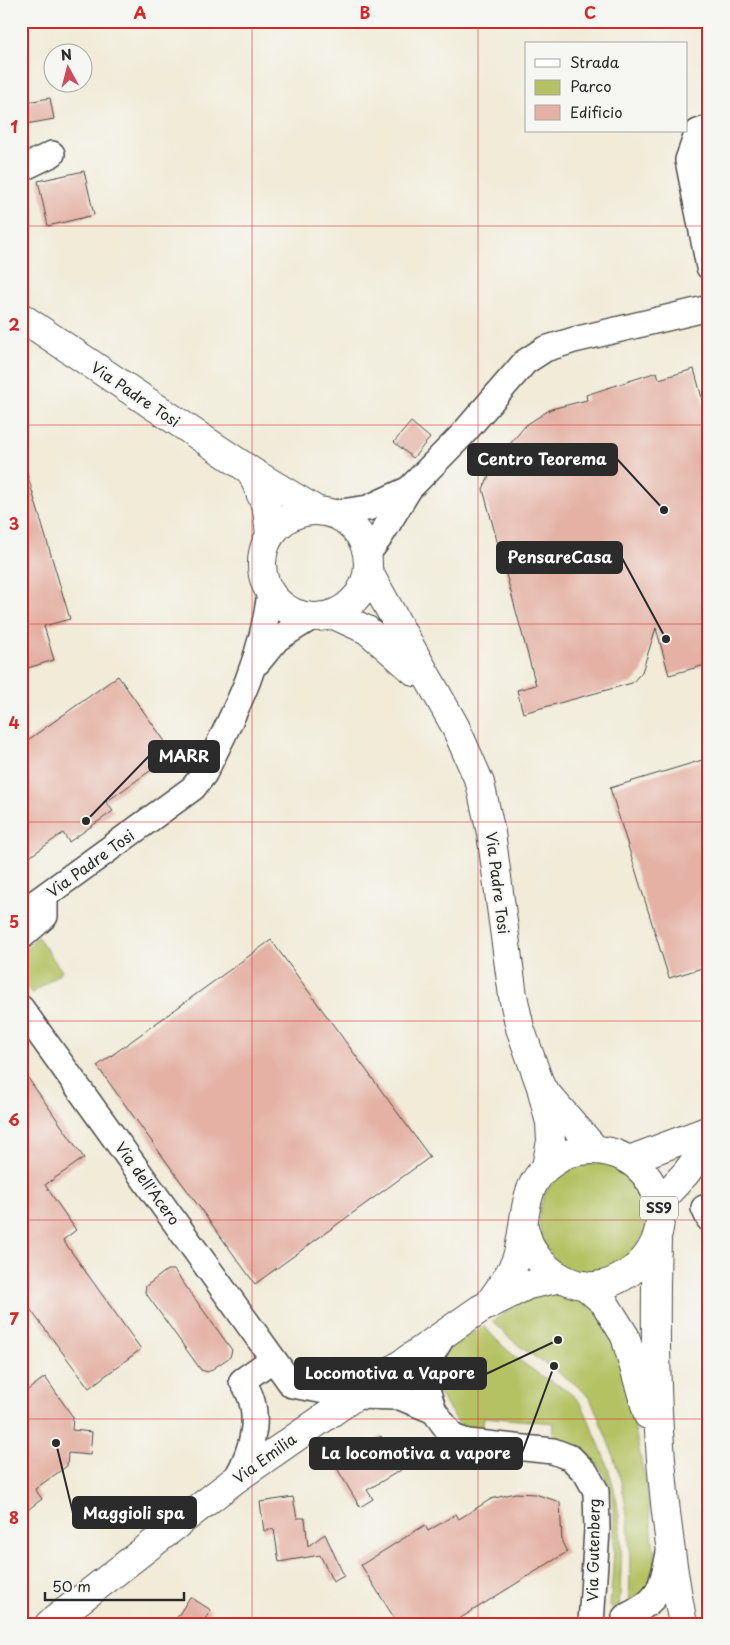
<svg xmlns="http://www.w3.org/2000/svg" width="730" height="1645" font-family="'Playpen Sans',sans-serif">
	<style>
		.green { fill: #b4c264; stroke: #707648 }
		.building { fill: #e4b1a4 }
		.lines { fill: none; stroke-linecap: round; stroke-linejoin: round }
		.minor-casing { stroke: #494845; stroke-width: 28 }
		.major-casing { stroke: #494845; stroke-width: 30 }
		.minor { stroke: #fff; stroke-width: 25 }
		.major { stroke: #fff; stroke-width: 28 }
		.grid { fill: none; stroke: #d62828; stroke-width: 1; stroke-opacity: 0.55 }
		.labels { text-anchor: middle; stroke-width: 4; stroke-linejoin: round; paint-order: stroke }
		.shield { fill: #f6f6f2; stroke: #686867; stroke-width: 1 }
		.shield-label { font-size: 14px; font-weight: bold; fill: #2b2b2b }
		.street-label { font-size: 15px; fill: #2b2b2b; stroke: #f6f6f2 }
		.leader { fill: none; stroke: #2b2b2b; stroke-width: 2 }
		.callout-dot { fill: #2b2b2b; stroke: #f6f6f2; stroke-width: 2 }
		.callout { fill: #2b2b2b; stroke: #2b2b2b; stroke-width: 2 }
		.callout-label { font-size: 16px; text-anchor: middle; font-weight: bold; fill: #fff }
		.neatline { fill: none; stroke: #d62828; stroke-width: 2 }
		.grid-label { font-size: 16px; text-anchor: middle; font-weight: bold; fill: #d62828 }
	</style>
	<rect width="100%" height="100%" fill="#f6f6f2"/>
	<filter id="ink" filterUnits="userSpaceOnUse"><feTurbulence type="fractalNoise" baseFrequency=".02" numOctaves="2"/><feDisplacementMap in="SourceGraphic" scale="10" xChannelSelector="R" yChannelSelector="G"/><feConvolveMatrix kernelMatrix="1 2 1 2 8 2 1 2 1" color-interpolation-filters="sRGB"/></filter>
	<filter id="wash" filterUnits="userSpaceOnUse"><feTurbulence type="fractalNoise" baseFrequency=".0096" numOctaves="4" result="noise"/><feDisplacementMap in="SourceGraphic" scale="20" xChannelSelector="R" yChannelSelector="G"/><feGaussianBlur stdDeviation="1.12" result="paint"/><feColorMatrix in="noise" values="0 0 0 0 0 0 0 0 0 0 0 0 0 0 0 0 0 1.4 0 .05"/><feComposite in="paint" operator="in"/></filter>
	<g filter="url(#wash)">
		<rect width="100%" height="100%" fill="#f1ebd8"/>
		<path class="green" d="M37,936L62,971L32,994C16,974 19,954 37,936Z
			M601,1163L618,1168L643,1191L650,1225L622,1267C611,1269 598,1275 587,1274C526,1270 516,1166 601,1163Z
			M560,1292L587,1302L614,1327L647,1489L658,1585L629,1608C631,1537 631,1494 602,1427C597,1414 593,1400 582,1390C553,1365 520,1353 493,1321L535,1293Z
			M484,1326C500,1345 519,1361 540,1375C555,1384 573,1391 583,1407C593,1430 604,1454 611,1478C624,1520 622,1565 619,1608L610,1607C612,1569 623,1498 599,1466C588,1451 570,1444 553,1439L554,1423L484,1417L482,1434L460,1425L434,1387V1374L446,1349Z"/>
		<g id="blocks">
			<path class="building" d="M50,98L54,119L21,125V103Z
				M84,171L94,215L48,226L38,181Z
				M694,369L709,423V664L669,675L656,628L642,672L632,683L523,713L517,690L536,685L483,489L495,462L526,425L551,409L587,400L586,395L657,372L659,379Z
				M411,422L430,438L413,458L394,442Z
				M21,467H25L70,619L44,626L54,660L21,670Z
				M118,676L174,754L106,802L113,811L69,842L63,833L21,863V745Z
				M709,758V966L669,978L610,788Z
				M271,940L430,1157L255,1284L97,1066Z
				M21,1068L84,1158L45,1185L76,1230L63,1240L141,1349L89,1388L21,1297Z
				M167,1270H174L232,1350L230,1357L208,1372L201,1370L145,1292L146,1286Z
				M45,1377L73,1417L72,1430L92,1432L90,1455L68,1453L67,1466L35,1489L42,1499L21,1515V1395Z
				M381,1436L401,1470L367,1490L373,1499L360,1507L329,1455L346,1445L351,1454Z
				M515,1493L535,1494L560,1502L562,1542L567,1552L451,1624H398L361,1565L425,1525L428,1531L456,1514L459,1519L491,1499Z
				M293,1497L297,1518H305L308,1546L325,1534L344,1576L333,1582L320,1555L279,1562L274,1529L264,1531L260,1502Z
				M190,1597L211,1610L202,1624H173Z"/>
		</g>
	</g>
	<g filter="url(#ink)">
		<use href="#blocks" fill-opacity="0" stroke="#494845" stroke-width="1"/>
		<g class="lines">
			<defs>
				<path id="minor" d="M709,128L698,132L688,160L709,267
					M21,169L52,154
					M334,513L368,508L409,489
					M368,553L380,537L409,489L462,435L525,362L545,349L574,340L709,308
					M258,662L277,639L312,617
					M21,913L193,788L204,774C235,712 262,662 270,592
					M21,937L45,916V897
					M21,1008L292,1385L353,1396L400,1397L434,1411
					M704,1208L709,1219
					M443,1336L425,1366V1384L434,1411L453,1437L468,1442L553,1451L571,1458L586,1473L596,1491L597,1530L591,1624
					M236,1479C253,1449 264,1411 242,1381L273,1359
					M625,1617C661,1600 661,1589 669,1553"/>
				<path id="major" d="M21,317L251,471L316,510
					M251,471L267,509L270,535
					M262 564a53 53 0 1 1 106 0a53 53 0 1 1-106 0Z
					M368,571L455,726L480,783L491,833L513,996L520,1028L541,1087L550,1123L551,1141L546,1167
					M332,614L367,630L415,672
					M545,1092L595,1149
					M629,1160L709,1130
					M659,1202L686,1173L709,1142
					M657,1240C653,1371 658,1495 683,1624
					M584,1285L604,1302L625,1336L648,1415
					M488,1305C497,1291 510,1276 516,1260C528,1226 518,1184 554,1162C559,1159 565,1154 570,1153C657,1130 699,1245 612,1282C582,1295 546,1275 531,1248C528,1242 526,1234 524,1227
					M49,1624L236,1479L480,1309L528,1285L561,1278"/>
			</defs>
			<use href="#minor" class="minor-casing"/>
			<use href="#major" class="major-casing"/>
			<use href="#minor" class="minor"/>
			<use href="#major" class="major"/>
		</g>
	</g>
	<path class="grid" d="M252,21V1624M478,21V1624M21,226H709M21,425H709M21,624H709M21,822H709M21,1021H709M21,1220H709M21,1419H709"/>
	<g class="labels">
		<rect class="shield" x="640" y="1196.5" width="38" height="23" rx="4"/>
		<g class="shield-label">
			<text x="659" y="1213">SS9</text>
		</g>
		<g class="street-label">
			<text transform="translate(135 395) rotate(34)" y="5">Via Padre Tosi</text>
			<text transform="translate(91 864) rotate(-36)" y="5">Via Padre Tosi</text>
			<text transform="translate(497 883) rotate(83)" y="5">Via Padre Tosi</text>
			<text transform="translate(147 1184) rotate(54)" y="5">Via dell'Acero</text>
			<text transform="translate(265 1459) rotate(-36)" y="5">Via Emilia</text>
			<text transform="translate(594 1550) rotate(-89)" y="5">Via Gutenberg</text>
		</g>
	</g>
	<path class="leader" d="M664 510L617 459M666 639L622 558M86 821L149 756M558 1340L486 1374M554 1366L522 1453M56 1443L73 1513"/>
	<g class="callout-dot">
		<circle cx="664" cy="510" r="5"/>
		<circle cx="666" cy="639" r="5"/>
		<circle cx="86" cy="821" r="5"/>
		<circle cx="558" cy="1340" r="5"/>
		<circle cx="554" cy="1366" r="5"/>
		<circle cx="56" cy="1443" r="5"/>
	</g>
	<g class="callout">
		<rect x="468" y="444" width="149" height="31" rx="5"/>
		<rect x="497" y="542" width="125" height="31" rx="5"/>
		<rect x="149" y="741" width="70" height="31" rx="5"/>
		<rect x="295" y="1358" width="191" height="31" rx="5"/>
		<rect x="310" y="1438" width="212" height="31" rx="5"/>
		<rect x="73" y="1497" width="123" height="31" rx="5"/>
	</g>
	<g class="callout-label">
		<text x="542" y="465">Centro Teorema</text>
		<text x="560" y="563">PensareCasa</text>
		<text x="184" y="762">MARR</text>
		<text x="390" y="1379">Locomotiva a Vapore</text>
		<text x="416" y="1459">La locomotiva a vapore</text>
		<text x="134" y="1519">Maggioli spa</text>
	</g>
	<rect width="730" height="1645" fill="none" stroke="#f6f6f2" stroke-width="55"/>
	<rect x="525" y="42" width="162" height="90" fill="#f6f6f2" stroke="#a5a5a2"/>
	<rect x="535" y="59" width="25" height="8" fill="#ffffff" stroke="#a5a5a2"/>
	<text x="570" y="68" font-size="15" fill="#2b2b2b">Strada</text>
	<rect x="535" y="80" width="25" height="15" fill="#b4c264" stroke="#a5a5a2"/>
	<text x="570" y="92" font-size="15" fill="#2b2b2b">Parco</text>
	<rect x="535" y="105" width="25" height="15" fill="#e4b1a4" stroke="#a5a5a2"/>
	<text x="570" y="118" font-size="15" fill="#2b2b2b">Edificio</text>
	<g transform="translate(68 68) rotate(353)"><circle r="24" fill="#f6f6f2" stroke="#a5a5a2"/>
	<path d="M0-4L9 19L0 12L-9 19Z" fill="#d1495b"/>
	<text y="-8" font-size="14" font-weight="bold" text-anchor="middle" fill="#2b2b2b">N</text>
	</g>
	<path d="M45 1592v8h139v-8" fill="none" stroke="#2b2b2b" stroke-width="2.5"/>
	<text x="52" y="1592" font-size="15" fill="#2b2b2b" stroke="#f6f6f2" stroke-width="4" paint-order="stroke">50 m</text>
	<rect x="28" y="28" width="674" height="1590" class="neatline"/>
	<g class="grid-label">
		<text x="140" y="19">A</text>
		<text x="365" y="19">B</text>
		<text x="590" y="19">C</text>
		<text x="14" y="133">1</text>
		<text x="14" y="331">2</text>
		<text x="14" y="530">3</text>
		<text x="14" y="729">4</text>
		<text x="14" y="928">5</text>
		<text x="14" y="1126">6</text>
		<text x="14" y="1325">7</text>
		<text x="14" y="1524">8</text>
	</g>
</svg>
